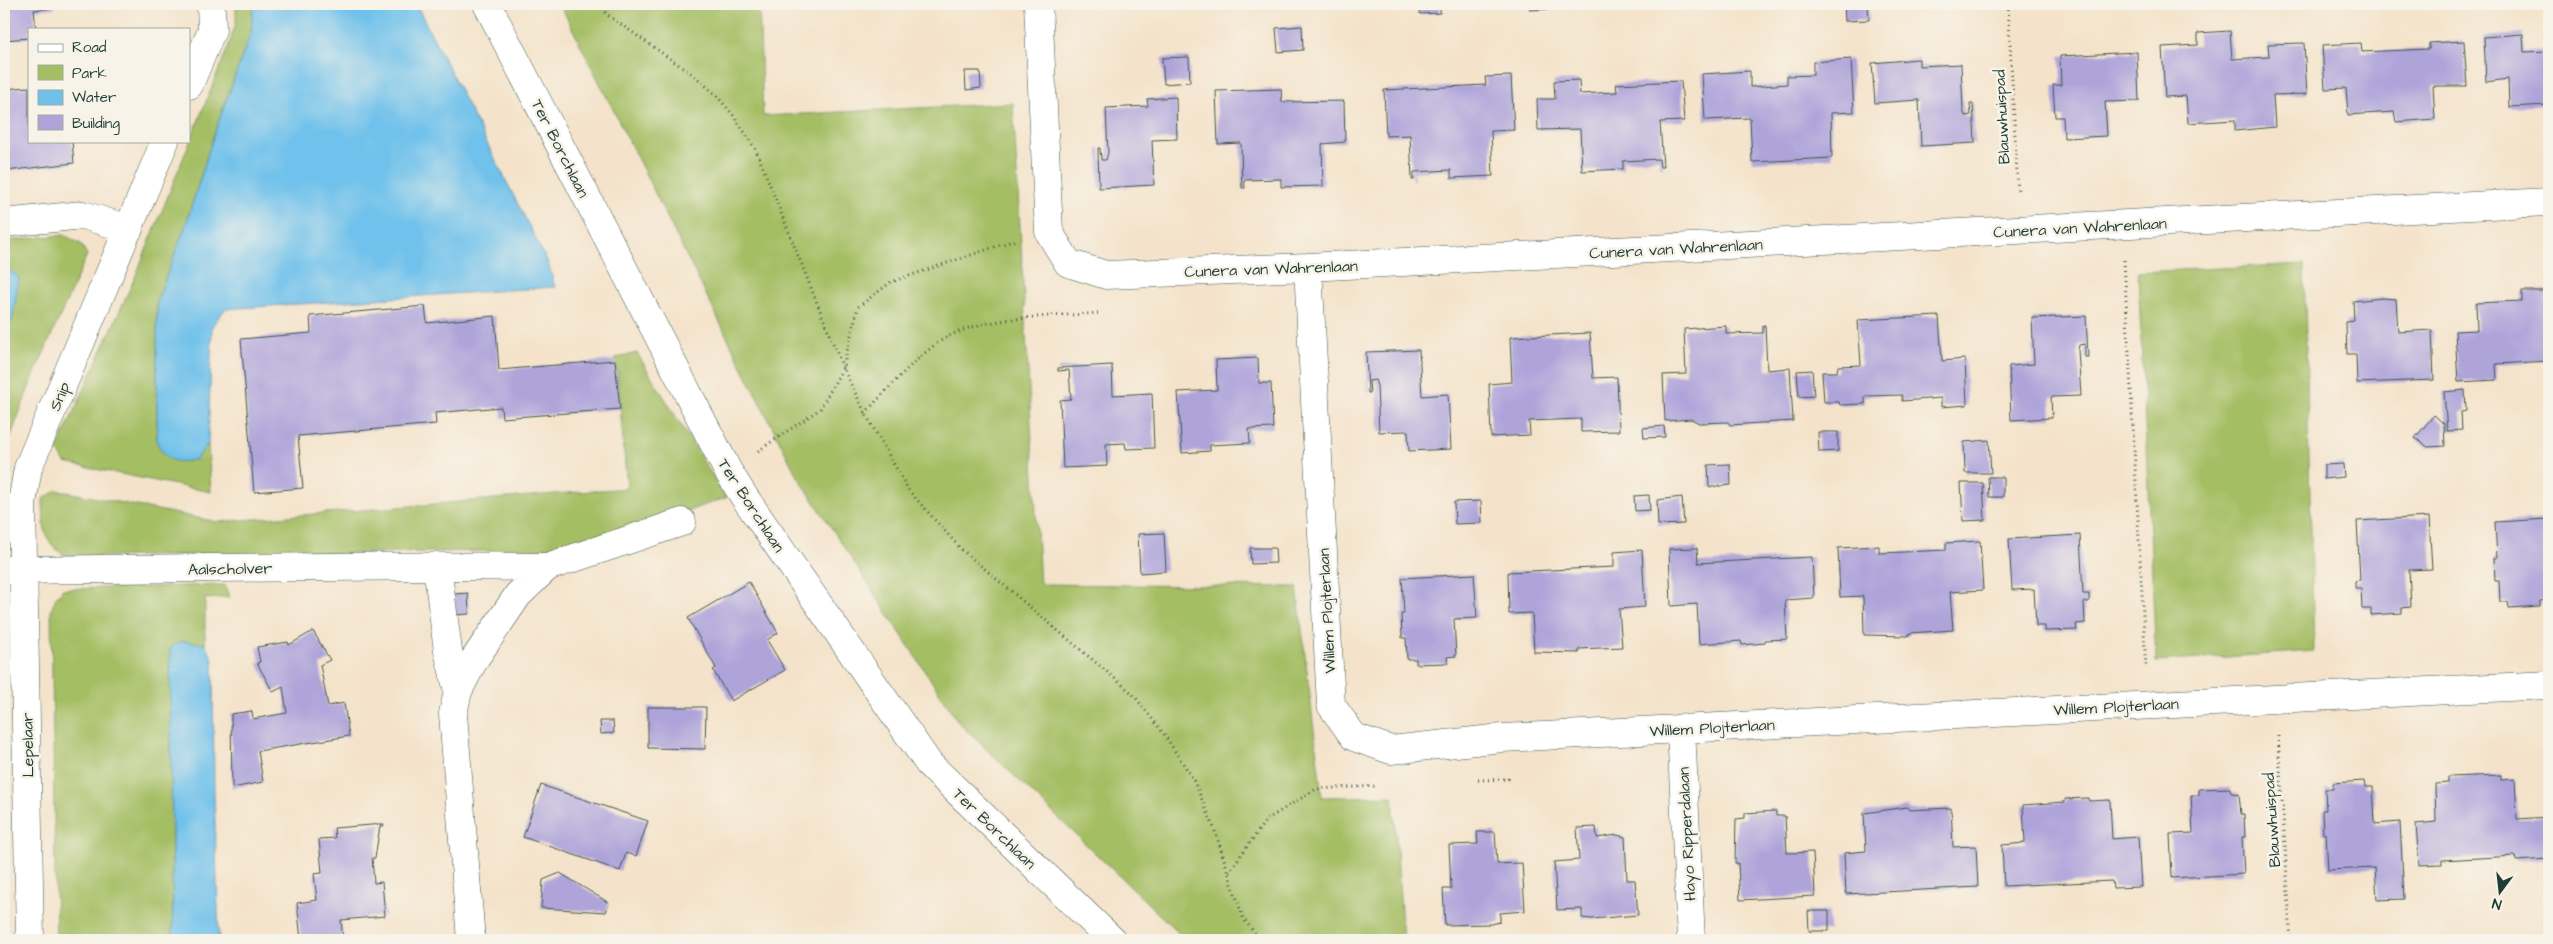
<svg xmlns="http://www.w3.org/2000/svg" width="2553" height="944" font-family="'Architects Daughter',sans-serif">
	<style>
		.green { fill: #a4be64; stroke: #627e4c }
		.water { fill: #6fc1eb; stroke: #477f90 }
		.building { fill: #afa4da }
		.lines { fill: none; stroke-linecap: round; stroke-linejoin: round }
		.street-casing { stroke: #3f564a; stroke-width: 29 }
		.path { stroke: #3f564a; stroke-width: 3; stroke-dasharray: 1 4; stroke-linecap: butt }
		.street { stroke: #fff; stroke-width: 28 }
		.labels { text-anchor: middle; stroke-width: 5; stroke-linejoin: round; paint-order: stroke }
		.street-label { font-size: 16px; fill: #1f3d34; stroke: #f7f3e8 }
	</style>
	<rect width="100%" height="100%" fill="#f7f3e8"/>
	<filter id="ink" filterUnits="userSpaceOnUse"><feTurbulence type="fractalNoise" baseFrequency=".02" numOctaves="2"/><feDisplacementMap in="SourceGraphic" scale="10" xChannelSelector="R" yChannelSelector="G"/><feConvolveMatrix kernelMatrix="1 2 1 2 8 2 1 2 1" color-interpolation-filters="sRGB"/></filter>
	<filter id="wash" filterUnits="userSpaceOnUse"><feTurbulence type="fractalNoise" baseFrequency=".0096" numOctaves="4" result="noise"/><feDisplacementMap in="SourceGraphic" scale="20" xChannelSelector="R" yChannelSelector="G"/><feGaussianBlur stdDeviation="1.12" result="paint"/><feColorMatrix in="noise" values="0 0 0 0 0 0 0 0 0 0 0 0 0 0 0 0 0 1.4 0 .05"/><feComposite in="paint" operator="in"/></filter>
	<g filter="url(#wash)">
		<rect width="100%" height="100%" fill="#f4e3ca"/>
		<path class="green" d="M236,4H253L251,32L213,137L186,224L157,301V443L195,460L208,444L211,492L65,463L57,449L136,275L228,47L236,23Z
			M560,4H759L763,116L1013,103L1040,584L1297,587L1322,797L1393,796L1403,940H1186L959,723L795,472Z
			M64,235L81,244L87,255L31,382L4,455V328L12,322L18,278L4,266V241Z
			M2304,264L2314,651L2156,662L2138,272Z
			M637,353L726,498L571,550L68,557C41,543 44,526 43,499L57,490L218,522L627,488L616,358Z
			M225,585L229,597L205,599V644L183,641L170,647L173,940H56L51,610L56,597L63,589Z"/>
		<path class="water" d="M253,4H416L548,263L555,287L225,309L212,326L208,444L195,460C175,463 168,463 157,443V301L186,224L213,137L251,32Z
			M4,266L19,278L12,322L4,328Z
			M183,641L205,644L213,659L214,793L219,940H173L170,647Z"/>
		<g id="blocks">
			<path class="building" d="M4,4H54V8L34,10L36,29H29V38L4,40Z
				M1419,4H1440V13L1420,14Z
				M1530,4H1551V9L1530,10Z
				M1844,4H1868L1869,20L1845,21Z
				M1302,26L1303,50L1278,52L1276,28Z
				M2230,31L2232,59L2269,57L2268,44L2304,43L2307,94L2273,95L2275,127L2235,131V120L2188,123L2186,96L2165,97L2162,47L2198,45V33Z
				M2523,34L2524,52L2549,51V105L2509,107L2508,79L2486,82L2484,37Z
				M2464,41L2467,86H2433L2435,119L2396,122L2394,112L2348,115L2346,88L2325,89L2322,45L2361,43L2362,52L2429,49V43Z
				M2137,52L2139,101L2105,102L2107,136L2064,138L2063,117H2055L2053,85H2061L2060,56Z
				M1189,57L1190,82L1164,84L1162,58Z
				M1851,59L1854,112L1831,113L1832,158L1752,162L1750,118L1705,120L1702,74L1750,71V87L1787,84V76L1813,75V62Z
				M1919,59V66L1961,64L1963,110L1965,116L1971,115L1970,103H1973L1975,143L1921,146L1919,100L1875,103L1872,63Z
				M965,71H980L981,88L966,90Z
				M1511,76L1514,130L1491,131L1493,176L1451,178V170L1414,172V180H1412L1410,135L1386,136L1384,90L1486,85L1485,77Z
				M1579,80L1580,94L1617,92L1616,84L1681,81L1684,121L1660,122L1663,167H1660L1659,159L1623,161V169L1582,171L1580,129L1538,130L1537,99H1555L1554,81Z
				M29,87V141H72L74,163L6,171L4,89Z
				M1281,89L1282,102L1344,101L1345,142L1322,144L1323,186L1281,187V179L1244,180L1245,188H1242L1241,143L1218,144L1216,91Z
				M1176,97L1177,139L1152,140L1154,185L1099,188L1098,148H1100L1101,160H1106L1108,153L1106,108L1148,106L1147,99Z
				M2522,291H2549V361L2496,364L2497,380L2458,382L2455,331L2477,330L2476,303L2522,301Z
				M2382,298L2396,299L2398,332L2432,330L2434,380L2357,383L2356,354H2347L2346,322L2354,321L2353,301Z
				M425,306L427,323L495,316L499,370L615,360L620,409L502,418L501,407L435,413L436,424L298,436L303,488L254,492L241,339L311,333L310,316Z
				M1939,316L1942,361L1965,359L1967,405L1941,407V398L1902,401V395L1865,396V404L1840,405L1839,402H1824L1822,372H1837L1838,366L1861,365L1858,320Z
				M2086,316L2088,357H2085V344L2079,345L2078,350L2081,396L2051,397L2052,418L2011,420L2009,366L2034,364L2032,318Z
				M1763,325H1765L1767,370L1790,368L1793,421L1730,425L1728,422L1699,423L1691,419L1665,421L1663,375L1686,374L1684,329L1726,326V334L1763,333Z
				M1590,333L1593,378L1617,377L1619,431L1581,432V419L1529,421L1530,435L1491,437L1489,384L1512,382L1510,337Z
				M1419,350L1422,396L1448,394L1451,449L1409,451L1408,431L1379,432L1377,386L1375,380L1369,381L1370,393H1368L1366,352Z
				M1258,358L1259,383H1271L1273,428L1249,429L1250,443L1210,445V451L1182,453L1178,392L1217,390L1216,360Z
				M1112,365L1113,395L1152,393L1154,448L1126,449L1125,443L1106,444L1107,466L1063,468L1060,400L1071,399L1069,370L1058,371V368Z
				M1812,370L1814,396L1799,397L1797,371Z
				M2465,390L2466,411L2461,412L2462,430L2447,431L2444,392Z
				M2434,415L2444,424L2445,446L2428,447L2415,438Z
				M1664,426L1665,437L1644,438L1643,428Z
				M1818,432H1838V451L1819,452Z
				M1989,440L1991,473H1965L1964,442Z
				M1730,464L1731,485L1709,487L1708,465Z
				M2343,464L2344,477L2324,479V465Z
				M1988,477H2003V497H1989Z
				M1961,483H1983L1985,520L1963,521Z
				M1649,495L1650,510L1635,511L1634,496Z
				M1682,497L1684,524L1658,525L1657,500Z
				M1481,501L1482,523L1455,524L1454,502Z
				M2429,517L2432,569L2409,570L2411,607L2402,608V613L2371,615V609H2362L2361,588H2355V581L2360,580L2357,521Z
				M2549,519V562H2547L2549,600L2540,601V606L2509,608L2508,602H2500L2499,581H2495L2494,558H2497L2495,522Z
				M1164,533L1166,571L1140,573L1138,534Z
				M2080,535L2083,594H2089V602H2084L2085,623L2076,624L2077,630L2045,631V626H2036L2034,589L2012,590L2009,539Z
				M1980,541L1983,590L1950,592L1953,630L1910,633L1908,636L1864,635L1863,596L1840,597L1838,548L1879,546V553L1904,552L1946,550V543Z
				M1250,548H1275L1276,563L1251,564Z
				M1697,548L1698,563L1812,557L1814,598L1785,600L1787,639L1765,640V643L1742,645L1741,641L1699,644L1697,604L1671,606L1669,549Z
				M1642,550L1645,607L1619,609L1622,647L1579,649V653L1534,652L1532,613L1509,614L1508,572L1614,567V552Z
				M1474,574L1477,618L1454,619L1456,656L1447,657L1448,663L1416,664V659H1407L1406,638H1402L1401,614H1404L1402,578Z
				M749,582L778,633L767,640L785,670L731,701L713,670L716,668L688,618Z
				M468,593L469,614L455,615L454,594Z
				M313,631L330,660L320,665L328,706L344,703L349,736L258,751L263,782L232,788L231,714L252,711L253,719L287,713L283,687L273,692L257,663L260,662L257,647L288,642L289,645Z
				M648,707H706L705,749L648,748Z
				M600,721H613L614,733L601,734Z
				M2501,775V780L2515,779L2517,819L2549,817V859L2516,861L2515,856L2442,860V864L2419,865L2416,824L2436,822L2435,784L2448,783V777Z
				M2364,781L2365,787H2373L2375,824L2400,822L2404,899L2377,900L2375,868L2328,870L2326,834H2323L2322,810H2326L2325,789H2333V783Z
				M541,785L648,821L636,856L626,853L620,871L523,837Z
				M2230,788L2231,793L2239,794L2241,814H2244L2245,837H2242L2244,874L2172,878L2170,834L2193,833L2191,795H2199V789Z
				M2088,798L2089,801L2110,800L2112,839L2138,837L2141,887L2113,888L2112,881L2004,886L2002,845L2025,843L2023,805L2065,802V799Z
				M1907,807L1909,810L1951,808L1953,847L1976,846L1978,887L1846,894L1844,853L1866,851L1864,813Z
				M1776,811V816H1785L1787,853L1813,852L1815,896L1740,900L1738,863H1735L1736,819L1745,818V813Z
				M384,824V826H380L375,858H372L374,883L382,882L385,916L341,920L343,940H301L297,903L317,900L314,874L322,873L319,839L335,838L334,828Z
				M1596,827L1597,838L1617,835L1625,837L1627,880H1635L1638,915L1592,919L1582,918V909L1557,910L1554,862L1579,860L1577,828Z
				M1477,832H1495L1497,864L1522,863L1525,911L1500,913V922L1491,924L1445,925L1443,889H1451L1449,845L1478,844Z
				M560,873L609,903L606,912L541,908L543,880Z
				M1808,911H1829V931H1809Z
				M608,936L609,940H574V939Z"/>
		</g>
	</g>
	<g filter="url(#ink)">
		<use href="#blocks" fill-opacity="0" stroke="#3f564a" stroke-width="1"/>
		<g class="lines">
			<defs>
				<path id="street" d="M487,4L728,471L745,498L929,764L1112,940
					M1038,4L1049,232L1068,263L1106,275L1308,267L2549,202
					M189,85L212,30L211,4
					M4,223L83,215L129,229
					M1308,267L1331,705L1354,737L1391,750L1502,738L2549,685
					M437,566L448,651L458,691
					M4,570L437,566L547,567L682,522
					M1681,728L1691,940
					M30,940L22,503L28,468L165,141
					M471,940L453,714L458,691L474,660L518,595L547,567"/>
			</defs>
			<use href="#street" class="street-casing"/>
			<path class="path" d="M599,4L606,14L695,76L717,96L734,116L756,150L843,368L865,413L909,491L961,549L1132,693L1164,734L1193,779L1213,825L1243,918L1260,940
				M2008,4L2018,193
				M2124,260L2146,669
				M865,413C888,389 911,362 939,342C977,315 1053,317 1099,313
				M758,451L820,409L843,368L858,307L891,282L1015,240
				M2278,736L2291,940
				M1478,780L1508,779V775
				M1229,872L1266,820L1316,789L1377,786"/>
			<use href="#street" class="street"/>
		</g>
	</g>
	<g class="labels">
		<g class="street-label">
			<text transform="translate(2001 117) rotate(-93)" y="6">Blauwhuispad</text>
			<text transform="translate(561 148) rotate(63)" y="6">Ter Borchlaan</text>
			<text transform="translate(2080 227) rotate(-3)" y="6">Cunera van Wahrenlaan</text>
			<text transform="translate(1676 248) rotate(-3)" y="6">Cunera van Wahrenlaan</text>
			<text transform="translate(1271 268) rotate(-2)" y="6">Cunera van Wahrenlaan</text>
			<text transform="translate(59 396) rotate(-67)" y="6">Snip</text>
			<text transform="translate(752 505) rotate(57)" y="6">Ter Borchlaan</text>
			<text transform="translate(230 568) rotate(-1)" y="6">Aalscholver</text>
			<text transform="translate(1326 611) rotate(-93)" y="6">Willem Plojterlaan</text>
			<text transform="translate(2116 706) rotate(-3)" y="6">Willem Plojterlaan</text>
			<text transform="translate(1712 727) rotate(-3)" y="6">Willem Plojterlaan</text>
			<text transform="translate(27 745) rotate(-91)" y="6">Lepelaar</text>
			<text transform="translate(2271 820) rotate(-94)" y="6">Blauwhuispad</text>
			<text transform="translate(995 828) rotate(44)" y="6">Ter Borchlaan</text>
			<text transform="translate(1686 834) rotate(-93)" y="6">Hayo Ripperdalaan</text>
		</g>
	</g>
	<rect width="2553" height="944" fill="none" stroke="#f7f3e8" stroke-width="20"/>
	<rect x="28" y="28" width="162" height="115" fill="#f7f3e8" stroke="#a1aaa0"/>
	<rect x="38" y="44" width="25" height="8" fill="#ffffff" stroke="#a1aaa0"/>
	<text x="72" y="52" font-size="15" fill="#1f3d34">Road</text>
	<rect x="38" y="65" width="25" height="15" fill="#a4be64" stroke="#a1aaa0"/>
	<text x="72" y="78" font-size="15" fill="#1f3d34">Park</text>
	<rect x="38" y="90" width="25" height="15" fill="#6fc1eb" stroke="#a1aaa0"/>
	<text x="72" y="102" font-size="15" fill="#1f3d34">Water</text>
	<rect x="38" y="115" width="25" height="15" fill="#afa4da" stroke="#a1aaa0"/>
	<text x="72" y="128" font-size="15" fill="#1f3d34">Building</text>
	<g transform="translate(2500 892) rotate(195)" stroke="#f7f3e8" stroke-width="4" paint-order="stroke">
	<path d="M0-4L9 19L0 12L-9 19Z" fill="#1f3d34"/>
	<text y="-8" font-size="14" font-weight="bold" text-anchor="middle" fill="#1f3d34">N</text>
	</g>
</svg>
